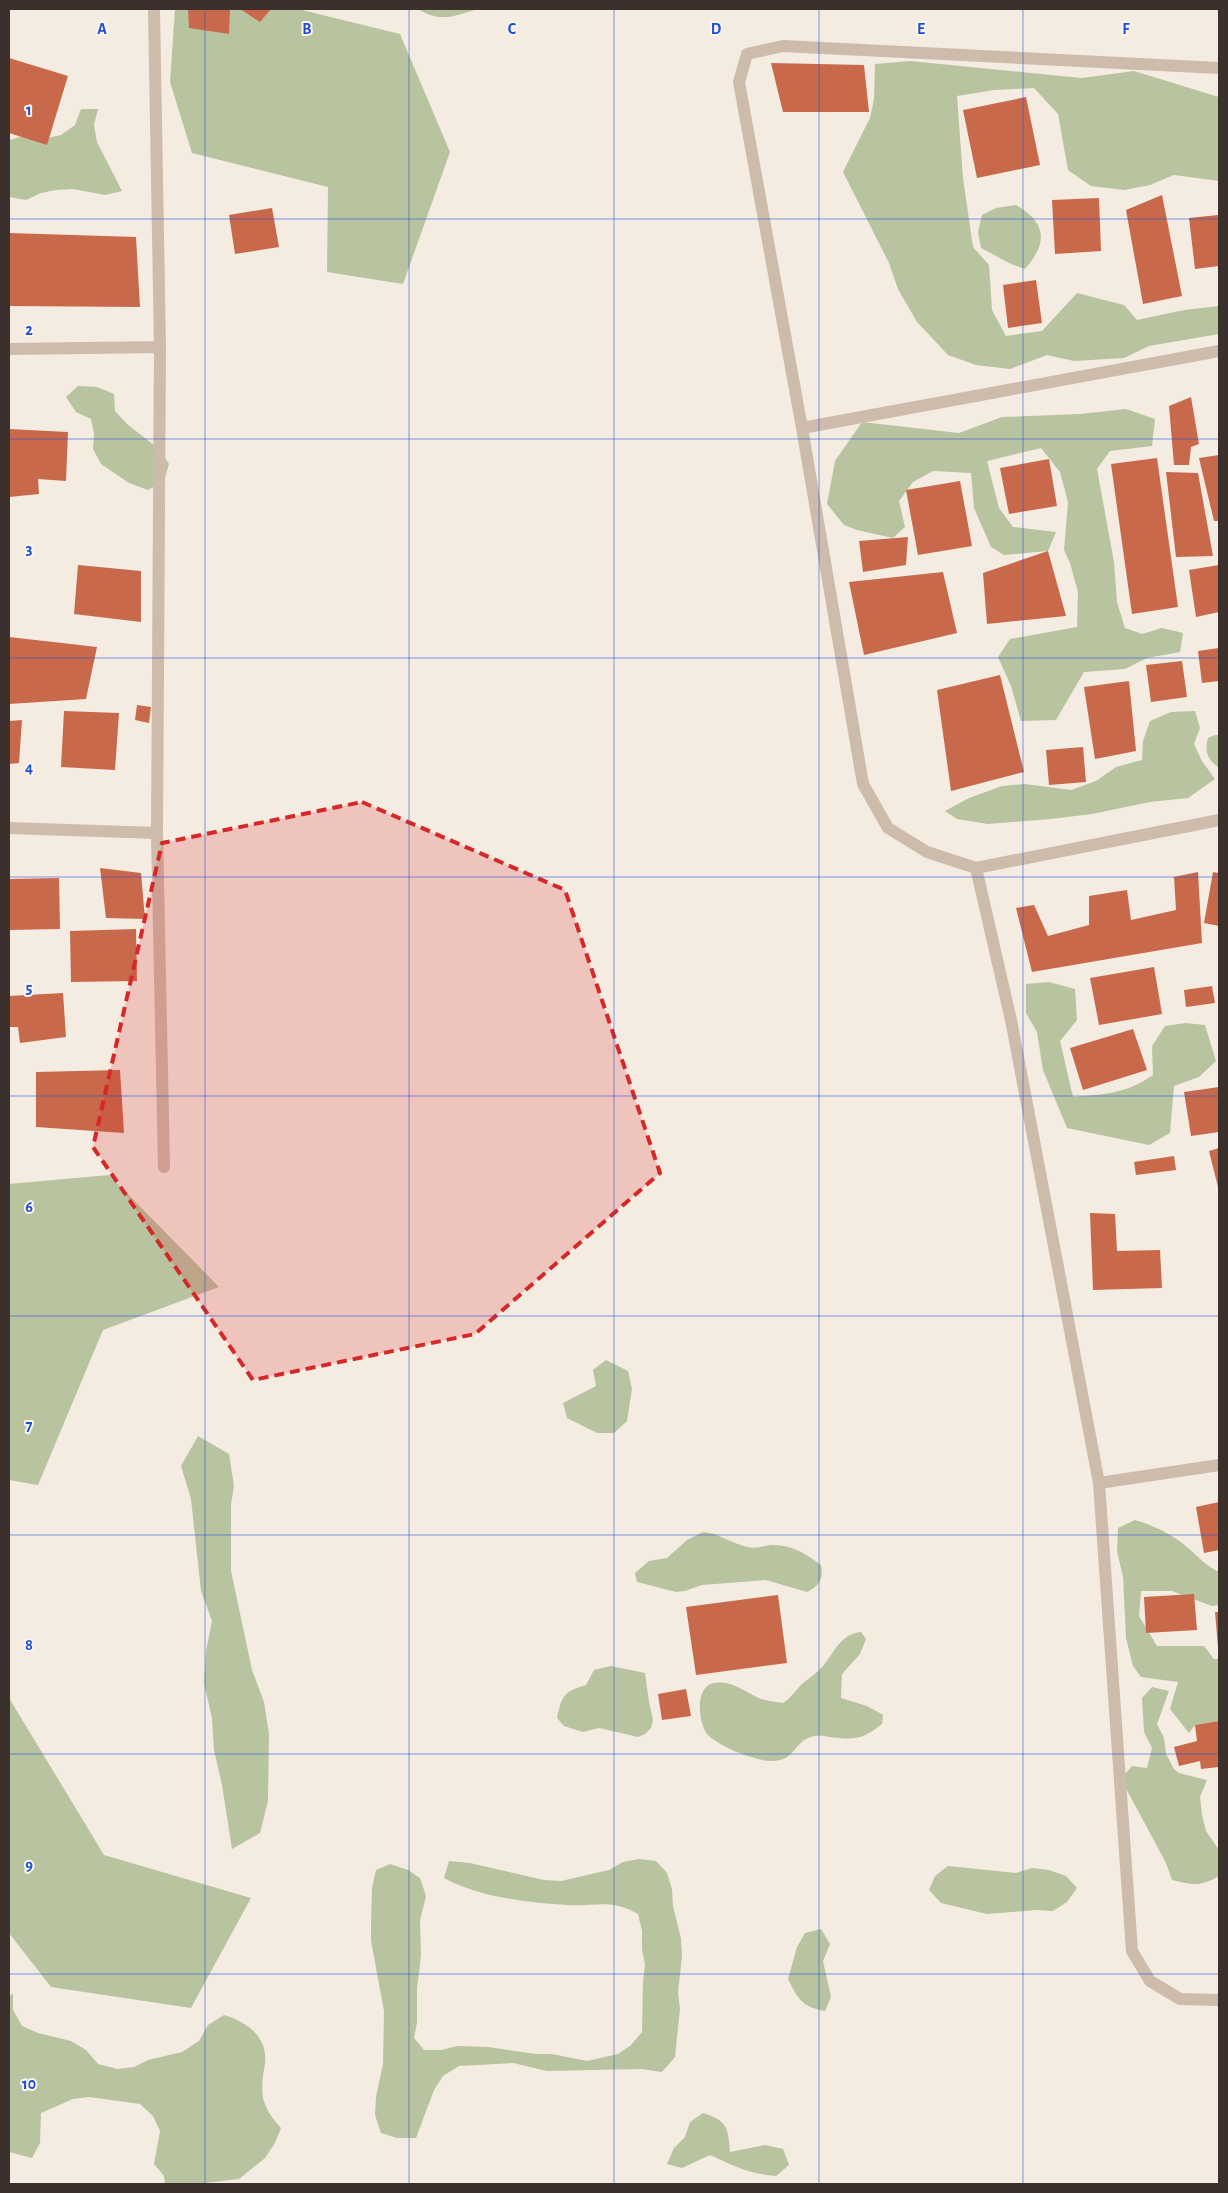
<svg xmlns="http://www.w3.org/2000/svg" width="1228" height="2193" font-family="'Alegreya Sans',sans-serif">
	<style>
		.green { fill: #b8c4a0 }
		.building { fill: #c8694b }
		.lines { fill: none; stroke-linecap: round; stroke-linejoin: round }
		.street { stroke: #cdbbac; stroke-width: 12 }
		.marked { fill: #d62828; fill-opacity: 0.2; stroke: #d62828; stroke-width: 4; stroke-dasharray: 10 6; stroke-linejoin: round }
		.grid { fill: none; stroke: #1d4ed8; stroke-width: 1; stroke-opacity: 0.55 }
		.grid-label { font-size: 16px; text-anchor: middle; font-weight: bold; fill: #1d4ed8; stroke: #fbf5ee; stroke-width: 4; stroke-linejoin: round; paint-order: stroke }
	</style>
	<rect width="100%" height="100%" fill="#f4ebe1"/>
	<path class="green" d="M175,9H298L400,34L450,152L403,284L327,272L328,187L192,153L170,82Z
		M418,9H478C455,16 440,23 418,9Z
		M910,61L1082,78L1134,71L1219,97V181L1174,175L1150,185L1124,190L1091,186L1068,170L1058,114L1034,88L994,90L957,96L963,178L973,247L989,265L992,310L1006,336L1042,331L1077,293L1124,305L1137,320L1184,310L1219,306V334L1149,346L1124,358L1074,361L1047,355L1010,369L976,365L948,355L917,322L898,289L889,263L843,172L870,118L874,99L875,64Z
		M81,109H98L94,125L97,142L122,191L105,195L73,189L56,190L41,193L26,200L9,197L10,140L26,135L44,139L61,135L75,125Z
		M1016,205C1047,223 1048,243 1025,269L1011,264L981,248L978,232L982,215L996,208Z
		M78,386L97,387L114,394L115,411L127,424L159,449L169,464L164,481L148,490L129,483L101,464L93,449L94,434L91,419L76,412L66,397Z
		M1126,409L1155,419L1152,446L1110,451L1097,469L1114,562L1117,602L1125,628L1142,634L1162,628L1183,633L1180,652L1147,658L1125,669L1084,672L1056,720L1021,721L1011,686L998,657L1010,639L1077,627L1078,592L1070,563L1064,550L1068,502L1060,472L1041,448L987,461L999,508L1013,527L1056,532L1048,551L1004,555L991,547L974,508L971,473L933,471L913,482L899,501L905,527L893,538L857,530L844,525L827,504L835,461L862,422L959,433L1002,417L1080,414Z
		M1195,711L1200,728L1194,744L1202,761L1215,779L1188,798L1150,802L1092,814L1051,819L988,824L957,819L945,811L969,798L1002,786L1025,784L1071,790L1096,781L1116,767L1142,760L1143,741L1150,721L1171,712Z
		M1215,735H1219V768C1208,760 1204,751 1208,738Z
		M1049,982L1075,989L1077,1020L1060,1041L1073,1097C1105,1094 1126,1094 1153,1075L1152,1046L1165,1026L1186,1023L1205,1025L1216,1061L1199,1077L1174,1086L1170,1133L1149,1145L1067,1128L1043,1070L1037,1032L1026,1013V984Z
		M109,1175L219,1287L103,1330L38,1485L9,1480V1184Z
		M606,1360L628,1371L632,1389L627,1421L614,1433H597L567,1418L563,1403L596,1386L593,1370Z
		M198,1436L229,1454L234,1486L231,1505V1571L252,1670L264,1702L269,1734L268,1801L260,1833L232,1849L222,1785L214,1750L212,1718L204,1683L206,1651L212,1621L201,1591L191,1499L181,1466Z
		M1135,1520C1155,1526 1172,1534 1188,1548C1199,1557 1206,1566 1219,1572V1605L1212,1606L1172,1591H1141L1139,1616L1157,1646H1204L1214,1659H1219V1721L1195,1725L1189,1733L1170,1709L1178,1682L1141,1677L1133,1666L1126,1638L1123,1577L1117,1551L1118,1528Z
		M703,1532C719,1533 732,1544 748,1547C756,1549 763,1546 771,1545C791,1544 806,1554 821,1565C824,1579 819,1586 807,1592L766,1580L702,1585L685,1591L676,1592L637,1582L635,1573L649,1561L667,1558L687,1540Z
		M861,1632L866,1639L860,1654L842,1674L841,1698L867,1706L883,1715L882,1724C862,1740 854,1740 829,1737C824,1736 817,1735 811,1737C795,1741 795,1760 774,1761C757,1762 720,1747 708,1735C698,1724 694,1685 715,1683C732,1680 746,1693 761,1699C768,1701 776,1702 783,1703C791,1698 795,1691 802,1684C809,1678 816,1674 823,1666C835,1652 840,1634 861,1632Z
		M611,1666L645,1673L649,1702L653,1720L651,1728L645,1734L638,1737L599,1728L583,1732L564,1726L557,1718C562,1696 563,1692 586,1685L594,1670Z
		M1152,1687L1169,1691L1157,1724L1164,1738L1166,1754L1174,1769L1179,1773L1207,1780L1200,1797L1202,1815L1206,1831L1219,1850V1876C1201,1887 1192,1885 1172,1880L1166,1863L1121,1779L1132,1766L1147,1768L1152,1748L1144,1732L1142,1698Z
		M9,1698L104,1855L251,1898L191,2008L51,1987L9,1933Z
		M639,1859L656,1861L667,1873L672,1889L673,1906L681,1939L682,1956L678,1992L680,2009L675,2057L662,2072L641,2069L547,2071L513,2063L459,2066L443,2076L434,2090L416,2138H397L381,2133L375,2115L376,2097L383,2064L384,2011L371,1941V1923L372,1888L376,1870L390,1864L408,1870L420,1878L426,1896L420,1920L421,1955L417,1989V2023L414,2038L424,2050H441L457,2046L488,2047L536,2054H552L587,2061L618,2054L631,2045L642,2032L643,1982L645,1965L642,1949V1931L638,1914C610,1898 597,1907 567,1905C529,1903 478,1897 444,1878L449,1861L470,1863L544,1880L561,1881L609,1870L623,1862Z
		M948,1866L1016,1873L1032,1868L1049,1870L1066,1876L1077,1888L1067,1902L1053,1911L1036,1910L987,1914L941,1903L929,1890L935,1876Z
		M821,1929L830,1944L823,1961L831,1997L825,2011C802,2007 798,1999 788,1979L797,1947L805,1933Z
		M13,1993V2010L22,2026L38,2033L71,2041L86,2050L98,2064L117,2069L134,2067L148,2060L182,2052L199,2041L208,2025L224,2015C247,2022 268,2037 265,2063C263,2076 261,2085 263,2098C266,2110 273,2119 281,2128L275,2143L265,2158L239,2179L197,2184H165L164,2176L154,2164L160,2131L153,2116L140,2104L89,2097L73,2099L41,2113L40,2143L32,2158L9,2152V1997Z
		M703,2113C728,2121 728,2128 730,2152L765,2145L783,2149L789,2165L776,2176C749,2174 734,2166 710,2155L682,2168L667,2164L674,2148L685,2137L690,2122Z"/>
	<path class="building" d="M188,9H230L229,34L189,28Z
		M240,9H271L260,22Z
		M9,58L68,76L47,145L9,133Z
		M771,63L864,65L869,112H783Z
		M1026,97L1040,165L977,178L963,110Z
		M1162,195L1182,296L1143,304L1126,210Z
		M1099,198L1101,251L1055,254L1052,200Z
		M272,208L279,247L235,254L229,215Z
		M1218,215L1219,266L1195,269L1189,218Z
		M9,233L136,237L140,307L9,306Z
		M1036,280L1042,323L1008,328L1003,285Z
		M1191,397L1199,444L1191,447L1189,465H1174L1169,406Z
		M9,429L68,432L66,481L38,479L39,494L9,497Z
		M1219,455V521H1214L1199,458Z
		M1157,458L1178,607L1132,614L1111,464Z
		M1049,459L1057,506L1009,514L1000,468Z
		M1166,472L1198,473L1213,556L1176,557Z
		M960,481L972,546L918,555L906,490Z
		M908,537L906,565L863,572L859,541Z
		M1048,551L1066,616L987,624L983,573Z
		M78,565L141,571V622L74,614Z
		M1219,565V612L1196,617L1189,570Z
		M943,572L957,633L864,655L849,582Z
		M9,637L97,647L86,699L9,704Z
		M1219,648V681L1202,683L1198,651Z
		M1182,661L1187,697L1151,702L1146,665Z
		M1000,675L1024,772L951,791L937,690Z
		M1129,681L1136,751L1095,759L1084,687Z
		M137,705L151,707L149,723L135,720Z
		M64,711L119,713L115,770L61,767Z
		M22,720L19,763L9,764V721Z
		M1083,747L1086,782L1049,785L1046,750Z
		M100,868L141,873L145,919L106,918Z
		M1198,872L1202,943L1032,972L1016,908L1034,905L1048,936L1089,925V896L1127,890L1131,920L1176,910L1174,877Z
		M1213,872L1219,873V926L1204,923Z
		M59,878L60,929L9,930V879Z
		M136,929L137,981L71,982L70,931Z
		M1154,967L1162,1014L1099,1025L1090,978Z
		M1212,986L1215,1003L1186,1007L1184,990Z
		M63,993L66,1037L20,1043L18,1027H9V996Z
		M1133,1029L1147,1070L1083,1090L1070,1048Z
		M120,1070L124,1133L36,1127V1072Z
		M1219,1087V1132L1191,1136L1184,1092Z
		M1219,1148V1191L1209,1151Z
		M1174,1156L1176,1170L1136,1175L1134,1162Z
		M1090,1213L1115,1214L1117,1251L1160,1250L1162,1288L1093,1290Z
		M1219,1502V1550L1204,1553L1196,1507Z
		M1194,1594L1197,1630L1146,1633L1144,1597Z
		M778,1595L787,1663L696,1675L686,1607Z
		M1215,1612H1219V1647H1218Z
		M686,1689L691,1716L662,1720L658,1694Z
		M1219,1721V1767L1201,1769L1200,1761L1179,1766L1174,1747L1197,1741L1195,1725Z"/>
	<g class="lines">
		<path class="street" d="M154,9L160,347L157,833L164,1167
			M1219,68L783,46L747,54L739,82L802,428L863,784L888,828L927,852L976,868L1219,820
			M9,349L160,347
			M802,428L1219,351
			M9,828L157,833
			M976,868L1011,1020L1099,1483L1132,1951L1150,1981L1180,1999L1219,2000
			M1099,1483L1219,1465"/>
	</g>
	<path class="marked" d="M362,802L565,890L660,1173L475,1334L253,1380L93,1147L162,843Z"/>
	<path class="grid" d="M205,9V2184M409,9V2184M614,9V2184M819,9V2184M1023,9V2184M9,219H1219M9,439H1219M9,658H1219M9,877H1219M9,1096H1219M9,1316H1219M9,1535H1219M9,1754H1219M9,1974H1219"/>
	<g class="grid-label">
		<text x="102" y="34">A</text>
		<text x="307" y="34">B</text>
		<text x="512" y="34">C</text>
		<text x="716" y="34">D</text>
		<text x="921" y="34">E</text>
		<text x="1126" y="34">F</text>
		<text x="29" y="115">1</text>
		<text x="29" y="335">2</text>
		<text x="29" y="554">3</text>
		<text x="29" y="773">4</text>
		<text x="29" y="993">5</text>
		<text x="29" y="1212">6</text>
		<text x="29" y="1431">7</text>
		<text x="29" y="1650">8</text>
		<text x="29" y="1870">9</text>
		<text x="29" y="2089">10</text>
	</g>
	<rect width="1228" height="2193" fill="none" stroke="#3b302b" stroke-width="20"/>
</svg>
